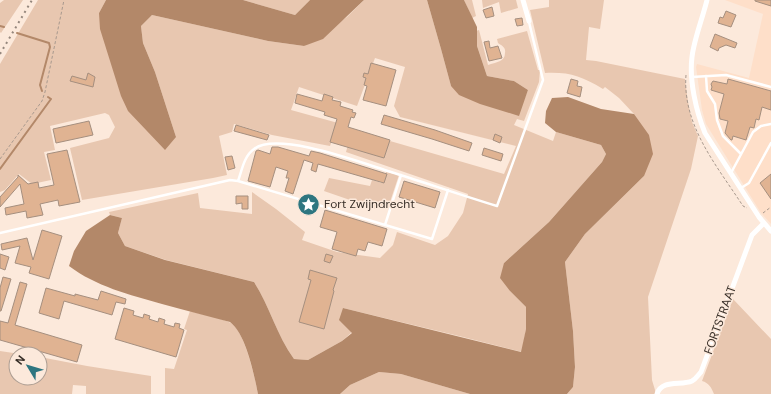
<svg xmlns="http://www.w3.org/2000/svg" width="771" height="394" font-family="'DM Sans',sans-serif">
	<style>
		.built { fill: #fedfc9 }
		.green { fill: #e8c7b0 }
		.water { fill: #b38869 }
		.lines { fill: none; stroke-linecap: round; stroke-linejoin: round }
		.stream { stroke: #b38869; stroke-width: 2 }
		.building { fill: #e0b392; stroke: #a58f7f }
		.path { stroke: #a8998e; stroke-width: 1; stroke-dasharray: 3 2; stroke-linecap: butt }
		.service { stroke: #fff; stroke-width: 2.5 }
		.minor { stroke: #fff; stroke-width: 5 }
		.rail { stroke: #94867c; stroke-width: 2; stroke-dasharray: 2 4; stroke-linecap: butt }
		.labels { text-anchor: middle; stroke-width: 3; stroke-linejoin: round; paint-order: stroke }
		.poi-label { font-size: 12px; fill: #372e27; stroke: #fce9db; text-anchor: start }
		.street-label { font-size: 12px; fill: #372e27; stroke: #fce9db }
	</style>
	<rect width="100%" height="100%" fill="#fce9db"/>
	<path class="built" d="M725,0H771V224L761,213L706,124L702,110L696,67L697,64L749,78L763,14Z"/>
	<path class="green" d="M4,0H23L1,33L0,32V3Z
		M38,0H106L99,13L176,137L155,72L143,43L141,26L152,15L268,41L304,46L347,17L364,0H427L441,49L451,86L524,100L528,90L514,81L487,76L477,46L476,31L479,30L488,65C496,62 505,62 505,53C506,47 502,46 498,43L497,39L527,31L538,70H540L539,82L524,121L517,119L514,125L553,141L556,132L601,145L606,154L602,162L549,222L504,263L510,291L526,307V329L522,352L463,337L343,308L352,332L342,341L308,360L294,359C277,336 270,307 254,282L166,260L125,246L118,233L122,218L110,215L109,212L198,193L200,208L252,214V192L276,209L305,232L302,240L337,252L380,258L393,245L397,232L435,245L448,236L463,213L468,194L346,152L352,130L504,174L516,146L400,117L394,106L405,67L375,58L357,106L299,87L291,110L338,123L330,146L272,135L234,124L232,132L219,136L227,175L213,178L82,200L70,148L109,138L115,127L109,115L105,113L50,126L55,150L44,152L51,180L32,184L19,174L5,190L0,192V64Z
		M243,0H310L295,15Z
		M464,0H472L476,16L472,18Z
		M482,0H516L518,8L501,13L499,2L483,8Z
		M549,0H604L600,29L589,27L586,60L596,61L685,79L688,102L692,122L698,136L691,169L648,297L652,380L655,390V394H567L573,387L575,367L573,331L565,262L585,234L644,176L634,114L619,98L605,87L603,89C581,76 570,72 545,73L530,10L549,7Z
		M386,172L399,175L388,208L377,204L376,209L324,191L329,178L370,186L372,180L382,183Z
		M733,299L771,339V394H714C711,387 709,383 702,381Z
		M190,311C200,314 222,318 231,323C245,332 255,378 258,394H165V368L174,369L187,330L184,329Z
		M0,351L20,354H16V378H40V357L87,366L151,376V394H86V386L73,385L72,394H0Z
		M379,372L401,374L470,394H340L350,385Z"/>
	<path class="water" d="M106,0H243L295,15L310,0H364L323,39L304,46L268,41L152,15L141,26L143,43L155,72L176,137L165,150L128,111L121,96L100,29L99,13Z
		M427,0H464L477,27V46L487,76L514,81L528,90L519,116L480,104L459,95L451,86L441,49Z
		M568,97L601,109L634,114L649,135L653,154L644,176L585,234L565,262L573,331L575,367L573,387L567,394H470L401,374L379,372L350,385L340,394H258C254,374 246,334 230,322C207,316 184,310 162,304C130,295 95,286 69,266L74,251L86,231L110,215L122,218L118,233L125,246L165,260L254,282C270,307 277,336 294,359L308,360L342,341L352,333L339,320L343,308L521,352L526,329V307L510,291L500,278L504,263L549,222L602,162L606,154L601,145L556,132L545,123L546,111L552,98Z"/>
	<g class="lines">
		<path class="stream" d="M0,26L4,27
			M17,33L49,43L50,47L40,85L42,91
			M0,169L51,99L48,97"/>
	</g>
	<path class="building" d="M755,0H771V6L755,1Z
		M492,7L494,16L486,18L483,10Z
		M726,11L736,15L731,27L718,23L720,17L723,18Z
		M522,18L523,25L517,26L515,19Z
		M715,34L737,43L735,48L726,45L719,48L718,51L710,47Z
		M489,41L490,48L498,46L502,58L489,61L484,42Z
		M371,63L396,70L386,106L363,100L367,86L364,85L366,78L363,77L364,73L368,74Z
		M88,73L95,77L93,87L70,81L72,76L86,80Z
		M571,79L578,81L577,86L582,87L580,97L567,93Z
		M728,79L771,91V110L762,107L759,120L756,119L754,128L750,127L746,140L733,136L732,140H731L725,133L728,121L720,119L719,113L724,94L711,90L712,87L711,84L713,81L727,84Z
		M297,94L322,101L324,94L333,97L332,100L341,102L340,106L353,110L352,112L356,113L354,118L351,117L348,127L390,140L384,158L330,142L337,119L324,115L325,112L295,103Z
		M384,115L435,130L472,143L469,151L432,139L381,124Z
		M89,121L93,135L56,143L53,129Z
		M236,125L269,135L267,140L234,131Z
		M495,134L502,137L500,143L493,140Z
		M272,147H278L309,156L311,151L320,153L387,174L384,183L318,164L316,172L311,170L313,163L304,160L293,194L285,191L289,178H286L288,171L276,167L270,187L248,181L256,151L258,150L270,154Z
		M484,148L503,154L501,161L482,155Z
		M67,150L80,202L59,206L58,200L40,204L43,215L27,218L26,211L6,215L5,208L24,204L20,184L0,207V197L18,177V175L28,184L38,182L39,188L54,185L47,154Z
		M232,156L235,168L228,170L225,157Z
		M771,174V199L760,183Z
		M404,181L440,192L435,208L399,197Z
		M236,196H248V209H242V203L236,204Z
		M325,210L387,229L382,246L368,242L365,251L358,249L356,256L332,249L337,232L320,227Z
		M42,230L62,236L49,279L29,273L31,267L15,263L20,246L2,250L1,244L27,238L33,260Z
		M0,254L9,257L5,270L0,268Z
		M326,254L333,256L330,263L324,261Z
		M310,270L337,278L333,290L334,291L324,329L299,322L311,280L308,279Z
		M3,277L11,279L1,311H0V288Z
		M20,282L27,284L15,325L82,345L77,362L0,340V321L8,323Z
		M46,288L75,296V294L98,300L101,291L126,299L125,304L116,302L112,315L64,301L59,319L39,313Z
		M124,308L134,311L133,315L143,318L144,314L150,316L149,319L158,322L159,318L165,320L164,324L174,327L175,323L180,324L179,328L184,330L176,357L115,339Z"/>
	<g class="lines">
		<path class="path" d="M686,75C682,125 717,166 743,206L747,208
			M0,159L42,101L45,92L64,0
			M763,213L771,207"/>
		<path class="service" d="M706,76L707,91L715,104L717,120L723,136L741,154
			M692,77L726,75L771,87
			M731,173L753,132L761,126L771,124
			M741,188L749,183L771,143
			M448,190L432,239L238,181C242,170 244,156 254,149C278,131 362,163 391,172C426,183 461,195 497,206L543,80L529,22
			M385,225L401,175
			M0,233L230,180L238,181"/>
		<path class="minor" d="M523,0L529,21
			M707,0C703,17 694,39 692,57C689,80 696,111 705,133L759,217L771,231
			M657,394C662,379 681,386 692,381C696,379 698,375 701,372L752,235L764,223"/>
		<path class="rail" d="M0,54L32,0"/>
	</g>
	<defs>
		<symbol id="sight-disc" viewBox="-11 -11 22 22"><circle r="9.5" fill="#2e7680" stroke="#fce9db"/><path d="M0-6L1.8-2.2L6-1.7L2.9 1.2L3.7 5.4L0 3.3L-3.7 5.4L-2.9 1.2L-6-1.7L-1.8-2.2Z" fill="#fff"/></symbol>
	</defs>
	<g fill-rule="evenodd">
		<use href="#sight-disc" x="296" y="192" width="25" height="25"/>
	</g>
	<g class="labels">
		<g class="poi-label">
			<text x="324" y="208">Fort Zwijndrecht</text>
		</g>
		<g class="street-label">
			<text transform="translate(720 320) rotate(-70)" y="4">FORTSTRAAT</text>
		</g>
	</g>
	<g transform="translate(28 366) rotate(308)"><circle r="19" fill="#fce9db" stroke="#ad9e93"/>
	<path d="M0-3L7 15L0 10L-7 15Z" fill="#2e7680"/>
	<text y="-6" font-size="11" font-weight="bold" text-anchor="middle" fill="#372e27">N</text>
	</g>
</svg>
